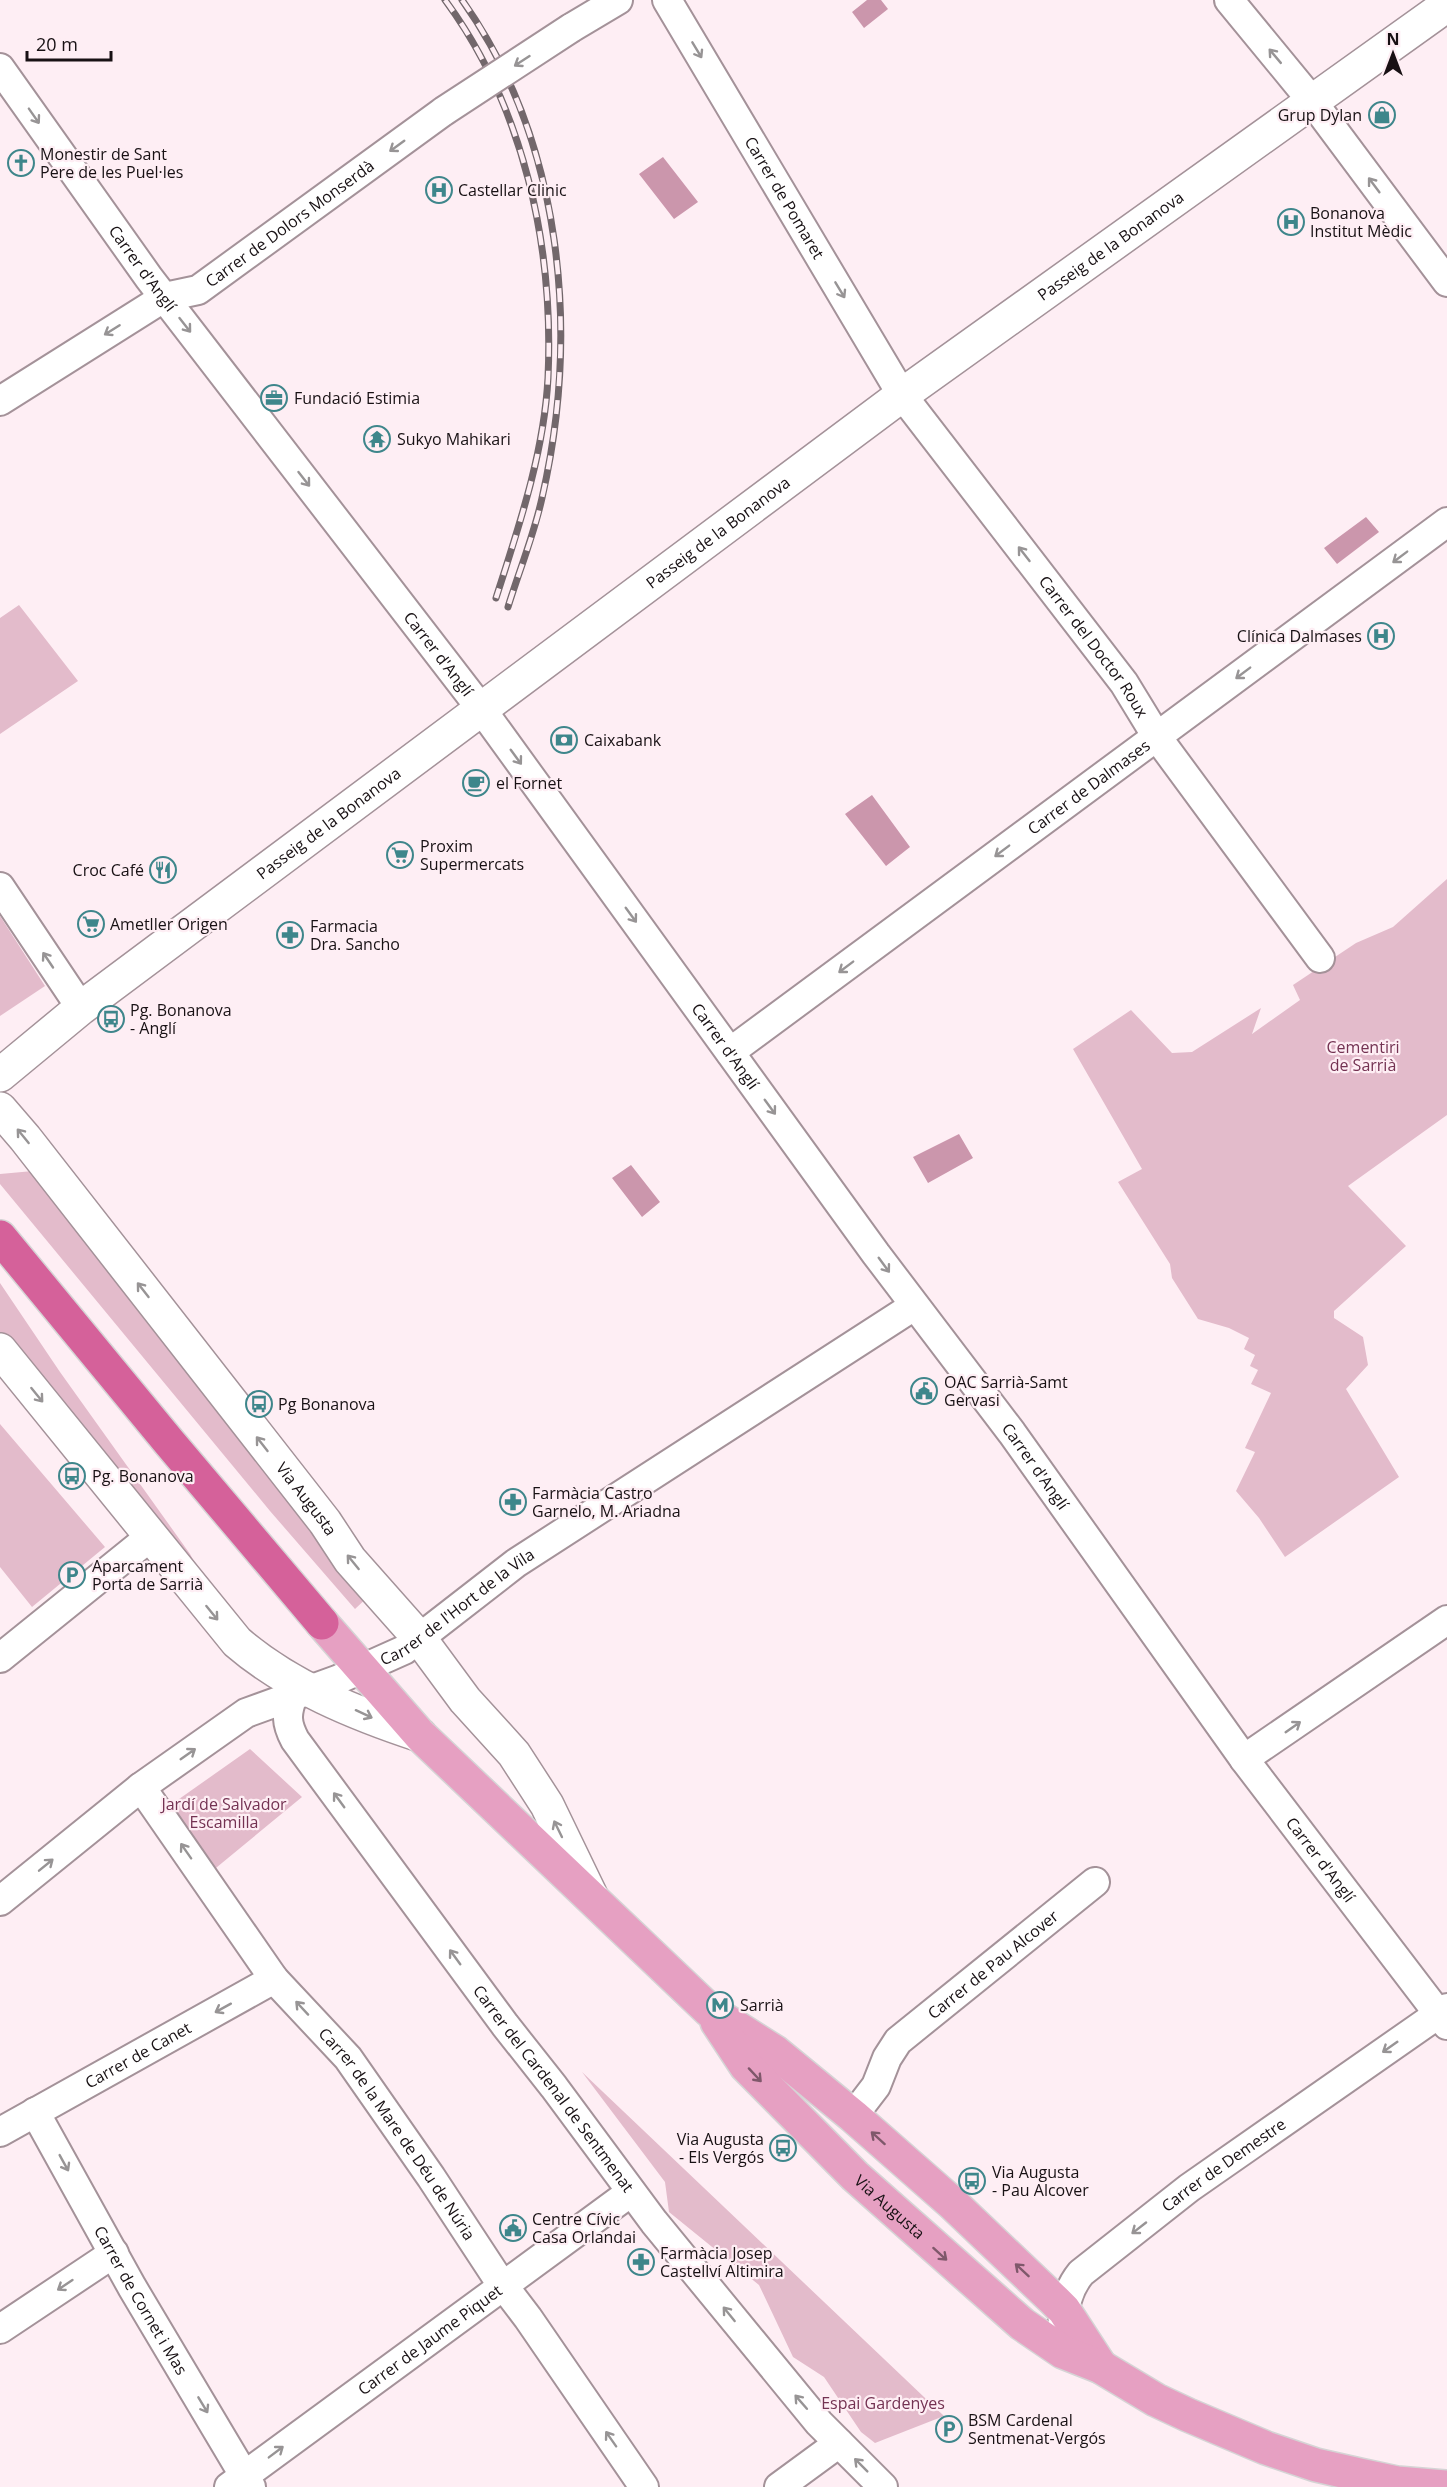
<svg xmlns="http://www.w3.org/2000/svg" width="1447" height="2487" font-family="'Open Sans',sans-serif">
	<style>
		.green { fill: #e3bbcb }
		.water { fill: #cb96ac }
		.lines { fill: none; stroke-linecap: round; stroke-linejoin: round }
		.street-casing { stroke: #a49299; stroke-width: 32 }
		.secondary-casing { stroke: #a49299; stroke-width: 36 }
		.primary-casing { stroke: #d5d4d5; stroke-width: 36 }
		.highway-casing { stroke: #d5d4d5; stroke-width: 36 }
		.street { stroke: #fff; stroke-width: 28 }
		.secondary { stroke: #fff; stroke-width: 33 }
		.primary { stroke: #e6a0c2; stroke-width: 33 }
		.highway { stroke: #d5619a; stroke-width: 33 }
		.rail-casing { stroke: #72676b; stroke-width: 7 }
		.rail { stroke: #feeef4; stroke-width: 4.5; stroke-dasharray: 14; stroke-linecap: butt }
		.street-bridge-casing { stroke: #a49299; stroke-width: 32; stroke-linecap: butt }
		.street-bridge { stroke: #fff; stroke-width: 28 }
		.oneway { stroke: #979495 }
		.oneway2 { stroke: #7f586b }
		.labels { text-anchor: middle; stroke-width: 4.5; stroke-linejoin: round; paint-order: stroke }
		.poi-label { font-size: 16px; fill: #181114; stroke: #feeef4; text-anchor: start }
		.street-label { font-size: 16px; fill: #181114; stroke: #feeef4 }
		.park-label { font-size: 16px; fill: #743252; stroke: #feeef4 }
	</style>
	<rect width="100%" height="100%" fill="#feeef4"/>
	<path class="green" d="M19,605L78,681L0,734V618Z
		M1447,879V1115L1348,1186L1406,1246L1334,1311V1318L1363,1337L1368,1365L1346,1389L1399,1477L1285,1557L1259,1518L1236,1491L1255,1452L1245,1448L1271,1393L1251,1384L1258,1370L1250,1366L1255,1355L1244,1349L1249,1338L1229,1328L1198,1319L1172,1278L1170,1264L1118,1182L1142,1169L1073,1049L1131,1010L1172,1053L1192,1052L1261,1008L1252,1034L1300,1000L1293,985L1356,943L1393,927Z
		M0,916L45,986L0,1016Z
		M33,1171L147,1323L371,1594L355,1609L270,1511L0,1184V1174Z
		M0,1283L60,1372L190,1554L217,1604L0,1332Z
		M0,1424L105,1547L32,1607L0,1567Z
		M250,1749L302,1797L211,1872L172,1804Z
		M582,2072L944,2416L875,2443L861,2432L824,2377L793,2357L759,2285L669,2212L665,2182Z"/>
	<path class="water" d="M867,0H881L888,9L864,28L852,12Z
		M663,157L698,202L674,219L639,174Z
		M1366,517L1379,532L1337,564L1324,548Z
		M872,795L910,847L886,866L845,814Z
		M959,1134L973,1158L928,1183L913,1157Z
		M631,1165L660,1202L642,1217L612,1178Z"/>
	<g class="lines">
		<defs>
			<g id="street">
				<path id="s1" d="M667,0L902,395L1124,683L1157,737L1320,958"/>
				<path d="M1229,0L1312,101L1447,282"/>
				<path d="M571,28L618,0"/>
				<path id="s2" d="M0,68L149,278L482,710L876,1254L1012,1433L1244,1759L1447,2025"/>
				<path id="s3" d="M0,401L165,297L198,290L444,111"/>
				<path d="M0,887L81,1008"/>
				<path id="s4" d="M730,1052L1447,522"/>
				<path d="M0,1658L150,1537"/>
				<path id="s5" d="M293,1696C286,1714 286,1723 295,1740L505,2025L554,2087L654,2222L819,2423L883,2487"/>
				<path d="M1244,1759L1447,1620"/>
				<path id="s6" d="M141,1787L274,1979L348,2058L431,2177L496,2276L528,2318L644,2487"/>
				<path id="s7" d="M0,1901L141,1787L246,1713L337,1680L404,1650L516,1563L914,1306"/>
				<path id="s8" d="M35,2112L132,2287L251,2487"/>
				<path id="s9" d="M853,2116L876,2086L887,2058L898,2041L1095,1882"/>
				<path id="s10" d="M0,2132L274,1979"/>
				<path d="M0,2329L114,2253"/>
				<path id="s11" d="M1062,2330C1064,2309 1067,2290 1081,2273L1189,2188L1447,2008"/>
				<path id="s12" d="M229,2487L631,2192"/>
				<path d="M779,2487L839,2443"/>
			</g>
			<g id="secondary">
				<path id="s13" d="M0,1075L81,1008L902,395L1447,5"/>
				<path id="s14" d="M0,1109L25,1138L325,1522L350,1560L420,1639L465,1700L514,1754L547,1805L591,1896"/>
				<path d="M0,1350L237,1642C288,1686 356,1714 420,1735"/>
			</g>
			<g id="primary">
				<path d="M322,1623L420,1735L709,2010L775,2052L853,2116L952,2203L1054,2300L1064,2310L1101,2367"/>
				<path id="s15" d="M717,2022L746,2066L855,2176L1022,2324L1063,2352L1101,2367L1156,2400L1188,2415L1266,2448L1316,2465L1360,2475L1397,2483L1445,2487"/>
			</g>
			<path id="highway" d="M0,1237L169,1442L322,1623"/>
		</defs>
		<use href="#street" class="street-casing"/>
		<use href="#secondary" class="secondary-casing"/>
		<use href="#primary" class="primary-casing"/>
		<use href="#highway" class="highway-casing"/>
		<use href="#street" class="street"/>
		<use href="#secondary" class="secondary"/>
		<use href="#primary" class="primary"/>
		<use href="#highway" class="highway"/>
		<defs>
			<path id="rail" d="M445,0C524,107 554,246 548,378C544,453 519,526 496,598
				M462,0C563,142 580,332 542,498C534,535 519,571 508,607"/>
		</defs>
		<use href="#rail" class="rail-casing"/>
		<use href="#rail" class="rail"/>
		<defs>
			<path id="street-bridge" d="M444,111L571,28"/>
		</defs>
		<use href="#street-bridge" class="street-bridge-casing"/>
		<use href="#street-bridge" class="street-bridge"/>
	</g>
	<defs><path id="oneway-shaft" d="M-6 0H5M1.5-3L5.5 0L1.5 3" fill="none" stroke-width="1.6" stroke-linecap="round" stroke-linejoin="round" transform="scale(1.5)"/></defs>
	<g class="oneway">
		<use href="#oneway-shaft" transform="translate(697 50) rotate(59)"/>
		<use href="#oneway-shaft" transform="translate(1275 56) rotate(-130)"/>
		<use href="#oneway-shaft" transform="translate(522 61) rotate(147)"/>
		<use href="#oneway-shaft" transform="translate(34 116) rotate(55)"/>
		<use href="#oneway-shaft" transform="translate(397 146) rotate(144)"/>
		<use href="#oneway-shaft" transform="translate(1374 185) rotate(-127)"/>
		<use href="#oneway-shaft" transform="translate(840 290) rotate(59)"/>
		<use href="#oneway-shaft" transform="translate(185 325) rotate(52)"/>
		<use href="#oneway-shaft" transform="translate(112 330) rotate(148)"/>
		<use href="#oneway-shaft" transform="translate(304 479) rotate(52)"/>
		<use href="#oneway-shaft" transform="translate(1024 554) rotate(-128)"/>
		<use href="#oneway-shaft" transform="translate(1400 557) rotate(143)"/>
		<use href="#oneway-shaft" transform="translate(1243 673) rotate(143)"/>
		<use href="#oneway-shaft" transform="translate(516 757) rotate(54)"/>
		<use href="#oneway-shaft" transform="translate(1002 851) rotate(143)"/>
		<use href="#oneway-shaft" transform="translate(631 915) rotate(54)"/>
		<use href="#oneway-shaft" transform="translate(48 960) rotate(-124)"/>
		<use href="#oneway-shaft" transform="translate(846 967) rotate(143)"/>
		<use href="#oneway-shaft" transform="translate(770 1107) rotate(54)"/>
		<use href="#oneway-shaft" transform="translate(23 1136) rotate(-129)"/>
		<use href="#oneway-shaft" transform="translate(884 1265) rotate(54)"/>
		<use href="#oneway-shaft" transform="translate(143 1290) rotate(-128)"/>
		<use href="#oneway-shaft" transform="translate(37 1395) rotate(51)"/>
		<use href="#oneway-shaft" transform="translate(262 1444) rotate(-128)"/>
		<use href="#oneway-shaft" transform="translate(353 1562) rotate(-129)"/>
		<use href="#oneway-shaft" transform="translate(212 1613) rotate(51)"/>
		<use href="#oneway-shaft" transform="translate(364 1714) rotate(25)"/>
		<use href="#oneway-shaft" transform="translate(1293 1727) rotate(-35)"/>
		<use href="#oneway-shaft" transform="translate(188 1754) rotate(-35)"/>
		<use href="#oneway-shaft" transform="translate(339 1800) rotate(-126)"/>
		<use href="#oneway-shaft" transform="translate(558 1829) rotate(-116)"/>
		<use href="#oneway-shaft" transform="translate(186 1851) rotate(-125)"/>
		<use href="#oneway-shaft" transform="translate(46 1865) rotate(-39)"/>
		<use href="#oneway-shaft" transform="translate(455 1957) rotate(-126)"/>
		<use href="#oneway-shaft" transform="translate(223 2008) rotate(151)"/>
		<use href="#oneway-shaft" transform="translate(302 2008) rotate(-133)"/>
		<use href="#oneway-shaft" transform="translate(1390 2047) rotate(145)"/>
		<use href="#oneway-shaft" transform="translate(64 2163) rotate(61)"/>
		<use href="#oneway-shaft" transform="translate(1139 2228) rotate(142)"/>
		<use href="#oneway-shaft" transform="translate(65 2285) rotate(146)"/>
		<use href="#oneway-shaft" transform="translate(729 2314) rotate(-129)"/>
		<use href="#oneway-shaft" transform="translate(801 2402) rotate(-131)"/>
		<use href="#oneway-shaft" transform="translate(203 2405) rotate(59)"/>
		<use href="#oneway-shaft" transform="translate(611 2439) rotate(-125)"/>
		<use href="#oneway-shaft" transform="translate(276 2452) rotate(-37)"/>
		<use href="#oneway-shaft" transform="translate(861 2465) rotate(-135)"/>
	</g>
	<g class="oneway2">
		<use href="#oneway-shaft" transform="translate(755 2075) rotate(47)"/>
		<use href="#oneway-shaft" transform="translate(878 2138) rotate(-138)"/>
		<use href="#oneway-shaft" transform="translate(940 2254) rotate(42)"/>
		<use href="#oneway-shaft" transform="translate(1022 2270) rotate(-137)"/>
	</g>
	<defs>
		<symbol id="shop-ring" viewBox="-11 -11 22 22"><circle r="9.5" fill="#feeef4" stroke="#3e868b" stroke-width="1.5"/><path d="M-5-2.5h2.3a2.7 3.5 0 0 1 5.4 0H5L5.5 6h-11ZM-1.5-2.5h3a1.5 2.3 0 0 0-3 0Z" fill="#3e868b"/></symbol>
		<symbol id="church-ring" viewBox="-11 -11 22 22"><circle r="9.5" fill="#feeef4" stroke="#3e868b" stroke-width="1.5"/><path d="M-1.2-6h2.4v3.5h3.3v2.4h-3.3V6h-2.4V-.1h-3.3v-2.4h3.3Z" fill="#3e868b"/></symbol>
		<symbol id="hospital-ring" viewBox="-11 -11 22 22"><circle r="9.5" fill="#feeef4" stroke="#3e868b" stroke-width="1.5"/><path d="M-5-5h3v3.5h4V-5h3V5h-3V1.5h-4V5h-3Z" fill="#3e868b"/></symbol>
		<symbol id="office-ring" viewBox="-11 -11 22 22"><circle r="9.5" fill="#feeef4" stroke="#3e868b" stroke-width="1.5"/><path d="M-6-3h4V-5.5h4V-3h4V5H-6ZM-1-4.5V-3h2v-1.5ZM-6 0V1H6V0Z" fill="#3e868b"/></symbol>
		<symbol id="temple-ring" viewBox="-11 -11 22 22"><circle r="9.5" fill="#feeef4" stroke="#3e868b" stroke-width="1.5"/><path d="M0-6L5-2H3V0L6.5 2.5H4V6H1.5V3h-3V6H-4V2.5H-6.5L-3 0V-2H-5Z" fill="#3e868b"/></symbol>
		<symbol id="bank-ring" viewBox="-11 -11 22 22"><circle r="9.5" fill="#feeef4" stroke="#3e868b" stroke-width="1.5"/><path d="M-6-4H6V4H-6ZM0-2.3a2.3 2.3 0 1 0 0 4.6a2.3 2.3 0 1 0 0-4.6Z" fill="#3e868b"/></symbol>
		<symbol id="cafe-ring" viewBox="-11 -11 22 22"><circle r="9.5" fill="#feeef4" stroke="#3e868b" stroke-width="1.5"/><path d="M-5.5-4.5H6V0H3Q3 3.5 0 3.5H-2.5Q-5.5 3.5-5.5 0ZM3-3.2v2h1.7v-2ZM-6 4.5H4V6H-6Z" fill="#3e868b"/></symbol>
		<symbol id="supermarket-ring" viewBox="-11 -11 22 22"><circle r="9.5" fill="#feeef4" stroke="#3e868b" stroke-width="1.5"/><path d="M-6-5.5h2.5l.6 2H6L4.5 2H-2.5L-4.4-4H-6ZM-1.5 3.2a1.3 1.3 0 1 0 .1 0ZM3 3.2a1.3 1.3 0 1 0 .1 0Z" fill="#3e868b"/></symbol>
		<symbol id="restaurant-ring" viewBox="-11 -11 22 22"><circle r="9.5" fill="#feeef4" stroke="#3e868b" stroke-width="1.5"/><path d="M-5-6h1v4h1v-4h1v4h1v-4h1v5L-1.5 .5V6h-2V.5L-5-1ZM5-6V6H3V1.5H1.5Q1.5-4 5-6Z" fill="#3e868b"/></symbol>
		<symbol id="pharmacy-ring" viewBox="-11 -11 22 22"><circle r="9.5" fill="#feeef4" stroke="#3e868b" stroke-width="1.5"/><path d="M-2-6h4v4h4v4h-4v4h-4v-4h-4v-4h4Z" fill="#3e868b"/></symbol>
		<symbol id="bus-ring" viewBox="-11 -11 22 22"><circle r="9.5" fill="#feeef4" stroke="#3e868b" stroke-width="1.5"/><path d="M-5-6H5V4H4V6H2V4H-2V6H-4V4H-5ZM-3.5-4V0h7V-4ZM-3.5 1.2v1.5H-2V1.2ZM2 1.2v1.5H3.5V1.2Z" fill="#3e868b"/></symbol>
		<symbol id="civic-ring" viewBox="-11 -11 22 22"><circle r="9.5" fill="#feeef4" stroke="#3e868b" stroke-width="1.5"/><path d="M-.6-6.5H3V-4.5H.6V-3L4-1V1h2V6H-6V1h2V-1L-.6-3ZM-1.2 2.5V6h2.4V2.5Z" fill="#3e868b"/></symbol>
		<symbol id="parking-ring" viewBox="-11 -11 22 22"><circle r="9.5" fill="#feeef4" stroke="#3e868b" stroke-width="1.5"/><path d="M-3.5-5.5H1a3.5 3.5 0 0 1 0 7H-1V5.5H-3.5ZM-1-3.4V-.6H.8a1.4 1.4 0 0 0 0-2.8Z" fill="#3e868b"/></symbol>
		<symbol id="metro-ring" viewBox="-11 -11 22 22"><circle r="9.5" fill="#feeef4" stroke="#3e868b" stroke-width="1.5"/><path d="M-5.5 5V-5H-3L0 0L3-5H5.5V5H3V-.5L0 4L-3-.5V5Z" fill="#3e868b"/></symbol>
	</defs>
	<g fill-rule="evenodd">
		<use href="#shop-ring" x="1367" y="100" width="30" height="30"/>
		<use href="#church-ring" x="6" y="148" width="30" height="30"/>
		<use href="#hospital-ring" x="424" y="175" width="30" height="30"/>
		<use href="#hospital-ring" x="1276" y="207" width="30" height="30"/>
		<use href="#office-ring" x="259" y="383" width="30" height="30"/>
		<use href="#temple-ring" x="362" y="424" width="30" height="30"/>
		<use href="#hospital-ring" x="1366" y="621" width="30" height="30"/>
		<use href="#bank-ring" x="549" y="725" width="30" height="30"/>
		<use href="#cafe-ring" x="461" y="768" width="30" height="30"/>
		<use href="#supermarket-ring" x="385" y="840" width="30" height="30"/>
		<use href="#restaurant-ring" x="148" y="855" width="30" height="30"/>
		<use href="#supermarket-ring" x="76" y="909" width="30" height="30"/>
		<use href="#pharmacy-ring" x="275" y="920" width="30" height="30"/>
		<use href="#bus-ring" x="96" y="1004" width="30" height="30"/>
		<use href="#civic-ring" x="909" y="1376" width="30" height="30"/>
		<use href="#bus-ring" x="244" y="1389" width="30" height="30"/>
		<use href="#bus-ring" x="57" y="1461" width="30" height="30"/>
		<use href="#pharmacy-ring" x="498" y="1487" width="30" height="30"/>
		<use href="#parking-ring" x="57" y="1560" width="30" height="30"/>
		<use href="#metro-ring" x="705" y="1990" width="30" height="30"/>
		<use href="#bus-ring" x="768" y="2133" width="30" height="30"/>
		<use href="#bus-ring" x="957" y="2166" width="30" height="30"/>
		<use href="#civic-ring" x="498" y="2213" width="30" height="30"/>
		<use href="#pharmacy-ring" x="626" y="2247" width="30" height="30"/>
		<use href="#parking-ring" x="934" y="2414" width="30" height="30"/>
	</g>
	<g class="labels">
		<g class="poi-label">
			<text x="1362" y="121" text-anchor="end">Grup Dylan</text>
			<text x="40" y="160">Monestir de Sant<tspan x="40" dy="18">Pere de les Puel·les</tspan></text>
			<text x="458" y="196">Castellar Clinic</text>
			<text x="1310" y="219">Bonanova<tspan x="1310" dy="18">Institut Mèdic</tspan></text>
			<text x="294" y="404">Fundació Estimia</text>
			<text x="397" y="445">Sukyo Mahikari</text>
			<text x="1362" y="642" text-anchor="end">Clínica Dalmases</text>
			<text x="584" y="746">Caixabank</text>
			<text x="496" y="789">el Fornet</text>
			<text x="420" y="852">Proxim<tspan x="420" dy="18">Supermercats</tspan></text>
			<text x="144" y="876" text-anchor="end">Croc Café</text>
			<text x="110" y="930">Ametller Origen</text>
			<text x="310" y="932">Farmacia<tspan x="310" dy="18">Dra. Sancho</tspan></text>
			<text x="130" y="1016">Pg. Bonanova<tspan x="130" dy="18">- Anglí</tspan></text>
			<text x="944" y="1388">OAC Sarrià-Samt<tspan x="944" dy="18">Gervasi</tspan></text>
			<text x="278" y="1410">Pg Bonanova</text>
			<text x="92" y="1482">Pg. Bonanova</text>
			<text x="532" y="1499">Farmàcia Castro<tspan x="532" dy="18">Garnelo, M. Ariadna</tspan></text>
			<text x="92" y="1572">Aparcament<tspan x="92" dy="18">Porta de Sarrià</tspan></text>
			<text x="740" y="2011">Sarrià</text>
			<text x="764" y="2145" text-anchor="end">Via Augusta<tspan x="764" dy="18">- Els Vergós</tspan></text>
			<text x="992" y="2178">Via Augusta<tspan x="992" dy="18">- Pau Alcover</tspan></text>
			<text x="532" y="2225">Centre Cívic<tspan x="532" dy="18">Casa Orlandai</tspan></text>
			<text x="660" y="2259">Farmàcia Josep<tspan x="660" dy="18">Castellví Altimira</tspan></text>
			<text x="968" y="2426">BSM Cardenal<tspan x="968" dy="18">Sentmenat-Vergós</tspan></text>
		</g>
		<g class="street-label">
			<text dy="6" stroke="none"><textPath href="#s1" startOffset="230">Carrer de Pomaret</textPath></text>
			<text dy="6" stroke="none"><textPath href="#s3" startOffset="342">Carrer de Dolors Monserdà</textPath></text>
			<text dy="6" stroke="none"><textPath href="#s13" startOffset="1386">Passeig de la Bonanova</textPath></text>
			<text dy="6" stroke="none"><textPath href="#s2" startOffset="246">Carrer d'Anglí</textPath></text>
			<text dy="6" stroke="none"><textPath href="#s13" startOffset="900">Passeig de la Bonanova</textPath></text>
			<text dy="6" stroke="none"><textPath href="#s1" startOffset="776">Carrer del Doctor Roux</textPath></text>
			<text dy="6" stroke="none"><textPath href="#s2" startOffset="732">Carrer d'Anglí</textPath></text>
			<text dy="6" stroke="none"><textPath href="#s4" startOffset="446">Carrer de Dalmases</textPath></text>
			<text dy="6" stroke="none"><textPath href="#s13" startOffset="414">Passeig de la Bonanova</textPath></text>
			<text dy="6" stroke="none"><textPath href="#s2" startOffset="1218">Carrer d'Anglí</textPath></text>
			<text dy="6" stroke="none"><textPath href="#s2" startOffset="1740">Carrer d'Anglí</textPath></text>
			<text dy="6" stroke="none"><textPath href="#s14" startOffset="496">Via Augusta</textPath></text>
			<text dy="6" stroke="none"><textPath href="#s7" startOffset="548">Carrer de l'Hort de la Vila</textPath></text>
			<text dy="6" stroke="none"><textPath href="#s2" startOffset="2226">Carrer d'Anglí</textPath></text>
			<text dy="6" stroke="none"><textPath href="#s9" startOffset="210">Carrer de Pau Alcover</textPath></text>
			<text dy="6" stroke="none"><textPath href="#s10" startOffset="158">Carrer de Canet</textPath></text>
			<text dy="6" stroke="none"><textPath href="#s5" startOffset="480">Carrer del Cardenal de Sentmenat</textPath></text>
			<text dy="6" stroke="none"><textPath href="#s6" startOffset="432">Carrer de la Mare de Déu de Núria</textPath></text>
			<text dy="6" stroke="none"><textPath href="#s11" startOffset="240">Carrer de Demestre</textPath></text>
			<text dy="6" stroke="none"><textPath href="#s15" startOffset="254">Via Augusta</textPath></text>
			<text dy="6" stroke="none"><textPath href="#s8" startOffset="216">Carrer de Cornet i Mas</textPath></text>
			<text dy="6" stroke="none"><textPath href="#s12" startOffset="249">Carrer de Jaume Piquet</textPath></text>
		</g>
		<g class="park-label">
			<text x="1363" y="1053">Cementiri<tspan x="1363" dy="18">de Sarrià</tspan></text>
			<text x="224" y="1810">Jardí de Salvador<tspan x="224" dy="18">Escamilla</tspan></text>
			<text x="883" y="2409">Espai Gardenyes</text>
		</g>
	</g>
	<g transform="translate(1393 54)" stroke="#feeef4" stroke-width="4.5" paint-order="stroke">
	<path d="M0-4.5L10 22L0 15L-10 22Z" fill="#181114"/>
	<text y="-9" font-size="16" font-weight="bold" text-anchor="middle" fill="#181114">N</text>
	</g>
	<path d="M27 51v9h84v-9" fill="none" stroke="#181114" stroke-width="3"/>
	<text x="36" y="51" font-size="18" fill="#181114" stroke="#feeef4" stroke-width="4.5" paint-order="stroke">20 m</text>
</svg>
